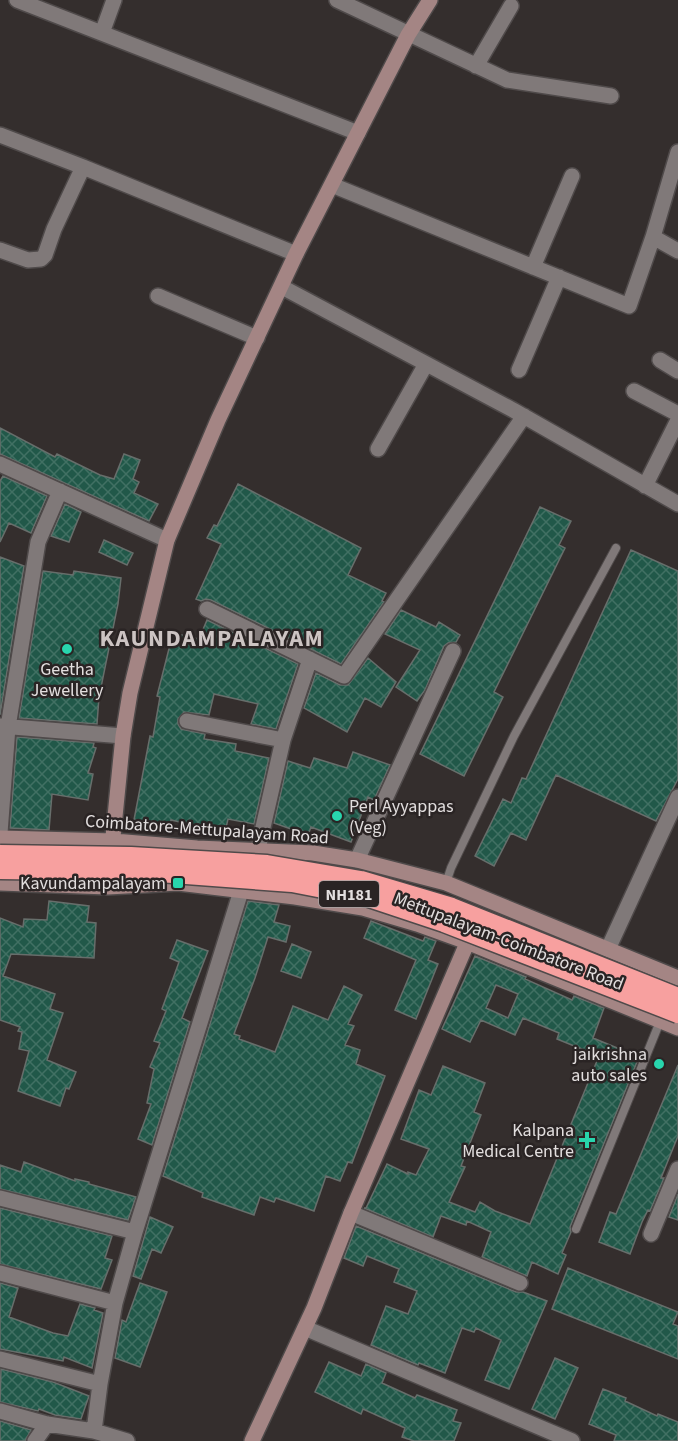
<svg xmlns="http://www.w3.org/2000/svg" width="678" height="1441" font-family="'Source Sans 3',sans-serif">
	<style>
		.building { fill: url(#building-cross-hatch); stroke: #676e6b; stroke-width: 1.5; fill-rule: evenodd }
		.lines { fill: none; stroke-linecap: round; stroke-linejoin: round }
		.lane-casing { stroke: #4f4a4a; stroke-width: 10 }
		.street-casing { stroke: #4f4a4a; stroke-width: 18 }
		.secondary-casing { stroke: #4f4a4a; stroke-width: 18 }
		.lane { stroke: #807979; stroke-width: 8 }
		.street { stroke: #807979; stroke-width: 15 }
		.secondary { stroke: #a48584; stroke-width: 15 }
		.highway-bridge-casing { stroke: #4f4a4a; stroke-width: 21; stroke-linecap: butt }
		.highway-bridge { stroke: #f7a09f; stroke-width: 18 }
		.poi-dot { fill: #28d5ad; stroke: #2a2424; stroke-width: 2 }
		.labels { text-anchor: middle; stroke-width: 5; stroke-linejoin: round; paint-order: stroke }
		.shield { fill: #2a2424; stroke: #aba6a6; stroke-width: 1.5 }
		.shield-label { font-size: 16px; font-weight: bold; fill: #e2dede }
		.poi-label { font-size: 18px; fill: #e2dede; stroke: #2a2424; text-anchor: end }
		.street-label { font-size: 18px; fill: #e2dede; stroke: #2a2424 }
		.district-label { font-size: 24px; font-weight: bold; letter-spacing: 1.5px; fill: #ccc4c3; stroke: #2a2424 }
	</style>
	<defs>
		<pattern id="building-cross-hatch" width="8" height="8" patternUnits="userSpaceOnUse" patternTransform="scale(1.5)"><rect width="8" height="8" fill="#215849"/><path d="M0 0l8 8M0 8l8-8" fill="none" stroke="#417063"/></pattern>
	</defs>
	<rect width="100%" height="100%" fill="#342e2d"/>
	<path class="building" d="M0,428L55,457L57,454L100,475L114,479L124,454L140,460L133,479L139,482L134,493L158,504L149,521L0,454Z
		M3,476L47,496L31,533L9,523L0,542V481Z
		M238,484L361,548L348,575L386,593L382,601L384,602L341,664L211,600L206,599L201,601L196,599L221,544L207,538L214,525L217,526Z
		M65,504L81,512L69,542L51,536Z
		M540,507L571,521L559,545L565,548L494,692L503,697L464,776L420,754Z
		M104,540L133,553L127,565L99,552Z
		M631,550L678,571V779L656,821L556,775L526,840L511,833L494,866L475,856L503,799L511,803L522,778L526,779Z
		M0,557L24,566L0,715Z
		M43,571L73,575L74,571L121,578L118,604L99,697L97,724L19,718Z
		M401,610L436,627L439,622L460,635L456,642L448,643L444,646L425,690L417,701L396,687L420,650L385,634Z
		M207,620L298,664L276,729L251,724L258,704L214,694L209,715L184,712L178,719V724L181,729L205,734L204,739L236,744L235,751L269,758L254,824L228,819L225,832L171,820L170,826L134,820L150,736L153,737L160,697L157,696L173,633L199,639Z
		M368,658L396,682L381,707L365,698L347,732L304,708L316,673L340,685H348Z
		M17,737L94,743L93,747L96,748L88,773L93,774L88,800L52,794L49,830L10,828Z
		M353,752L390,765L374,800L368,797L351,842L311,827L308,835L274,823L288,761L310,768L314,758L347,768Z
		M49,901L89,906L87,922L96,923L94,958L11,954L3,976L55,994L50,1009L63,1013L47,1060L76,1072L69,1089L66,1088L60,1106L18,1091L29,1051L19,1049L22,1032L18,1031L20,1027L0,1020V918L23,927L24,919L47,920Z
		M248,901L279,905L274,922L290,926L286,942L268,937L255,978L234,1034L240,1036L239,1039L275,1052L293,1006L328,1020L344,986L362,995L348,1024L354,1026L345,1045L360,1050L356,1064L385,1076L352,1163L348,1162L340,1181L326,1176L314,1211L276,1198L274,1202L260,1197L254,1215L202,1197L203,1193L163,1176Z
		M371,921L423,941L425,937L436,941L428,960L438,964L416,1019L395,1010L416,960L364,938Z
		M177,940L208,951L182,1018L190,1022L152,1145L138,1139L151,1104L147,1103L154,1069L150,1067L160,1043L154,1041L166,1011L162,1009L179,962L170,958Z
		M292,944L311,952L301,978L281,971Z
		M475,956L526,977L525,979L572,1000L574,996L604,1008L593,1038L639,1057L570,1227L571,1232L562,1253L566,1255L558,1274L532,1262L527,1276L482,1257L491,1232L467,1221L466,1225L441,1216L433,1237L364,1208H366L387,1164L408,1174V1172L416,1175L429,1149L401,1139L419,1090L431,1095L443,1066L485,1083L474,1112L481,1115L461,1166L465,1167L449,1202L475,1212L480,1202L495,1211L530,1224L599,1056L557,1039L559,1033L523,1018L515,1035L481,1020L470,1042L442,1029ZM496,985L518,994L508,1018L486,1008Z
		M678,1065V1136L661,1178H664L650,1211L648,1210L642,1222L630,1254L599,1242L610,1212L616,1214Z
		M24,1162L75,1181V1179L89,1182V1184L136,1197L128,1220L0,1189V1165L21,1172Z
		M678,1194V1220L669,1217Z
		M0,1208L112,1236L105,1258L112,1260L101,1289L0,1264Z
		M150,1217L173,1227L161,1253L152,1249L141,1279L133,1276Z
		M356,1226L516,1292H523L547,1301L509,1389L485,1380L501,1340L476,1328L474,1332L462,1328L445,1373L419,1363L418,1365L371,1345L386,1306L408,1314L417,1291L394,1282L399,1269L367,1256L363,1266L344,1258Z
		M568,1268L678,1312L673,1324L678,1326V1359L552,1309Z
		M0,1283L18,1288L9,1317L53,1333L68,1336L80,1304L95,1308L94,1310L103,1313L92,1368L64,1357L63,1361L0,1349Z
		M140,1283L167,1292L140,1367L115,1358L122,1320L126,1322Z
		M555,1358L578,1368L555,1419L532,1409Z
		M329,1362L361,1376L366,1364L386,1373L382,1383L415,1398L417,1395L457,1410L453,1421L461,1423L454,1441H414L402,1437L405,1428L363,1409L361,1414L315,1392Z
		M1,1369L53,1382L89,1396L81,1419L55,1415L39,1409L38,1411L0,1402Z
		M603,1389L626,1398L625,1401L657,1416L658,1414L678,1422V1441H614L616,1435L589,1424Z
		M0,1421L31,1430L25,1441H0Z"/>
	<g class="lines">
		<defs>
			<path id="lane" d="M446,883L451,868L514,736L616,548
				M576,1229L661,1019"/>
			<path id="street" d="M17,0L358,133
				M337,0L507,80L611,96
				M102,33L114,0
				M476,66L511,6
				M0,135L83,167
				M678,152L653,237L678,251
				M332,185L629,306L653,237
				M0,250L28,260L41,259L45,255L54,229L83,167L296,254
				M533,267L572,176
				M282,287L513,410L678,504
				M158,296L257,338
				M660,360L678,371
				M519,370L559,277
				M634,391L678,414
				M378,449L426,364
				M0,464L167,540
				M645,486L678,420
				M207,609L344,676L524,416
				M187,721L283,740
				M0,726L123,736
				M0,833L8,727L38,542L60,491
				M258,849L283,740L310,659
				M357,860L453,651
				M608,949L678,797
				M0,1198L135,1232
				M351,1213L520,1283
				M651,1234L678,1169
				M0,1273L115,1303
				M305,1328L572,1441
				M0,1359L100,1384
				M0,1411L47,1424L94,1431L127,1441
				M94,1431L100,1384L115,1303L135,1232L241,891
				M35,1441L47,1424"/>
			<path id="secondary" d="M0,838L114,841L197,848L313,853L357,860L446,883L678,978
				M0,883L108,887L178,883L295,897L363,908L417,924L467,942L678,1028
				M108,887L123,736L130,693L167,540L218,420L296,254L408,35L430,0
				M252,1441L314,1308L351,1213L471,934"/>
		</defs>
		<use href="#lane" class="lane-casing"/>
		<use href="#street" class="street-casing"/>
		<use href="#secondary" class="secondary-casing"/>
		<use href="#lane" class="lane"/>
		<use href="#street" class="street"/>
		<use href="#secondary" class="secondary"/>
		<defs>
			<path id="highway-bridge" d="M0,854L131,856L267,864L361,880L452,907L678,997
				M0,870L146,872L292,883L369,898L444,923L678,1014"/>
		</defs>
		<use href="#highway-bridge" class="highway-bridge-casing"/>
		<use href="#highway-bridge" class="highway-bridge"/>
	</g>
	<g class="poi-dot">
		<circle cx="67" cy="649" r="6"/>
		<circle cx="337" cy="816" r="6"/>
		<rect x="172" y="877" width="12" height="12" rx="3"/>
		<circle cx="659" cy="1064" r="6"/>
		<path d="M584 1131h6v6h6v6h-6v6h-6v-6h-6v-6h6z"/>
	</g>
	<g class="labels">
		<rect class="shield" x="319" y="881" width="60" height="26" rx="4.5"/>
		<g class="shield-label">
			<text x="349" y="900">NH181</text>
		</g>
		<g class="poi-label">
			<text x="67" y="675" text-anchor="middle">Geetha<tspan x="67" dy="21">Jewellery</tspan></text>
			<text x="349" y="812" text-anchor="start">Perl Ayyappas<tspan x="349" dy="21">(Veg)</tspan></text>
			<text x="166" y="889">Kavundampalayam</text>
			<text x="647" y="1060">jaikrishna<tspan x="647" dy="21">auto sales</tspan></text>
			<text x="574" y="1136">Kalpana<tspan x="574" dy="21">Medical Centre</tspan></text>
		</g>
		<g class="street-label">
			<text transform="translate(207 829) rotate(4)" y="6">Coimbatore-Mettupalayam Road</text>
			<text transform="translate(509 941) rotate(21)" y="6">Mettupalayam-Coimbatore Road</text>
		</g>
		<g class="district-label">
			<text x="212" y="646">KAUNDAMPALAYAM</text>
		</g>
	</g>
</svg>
